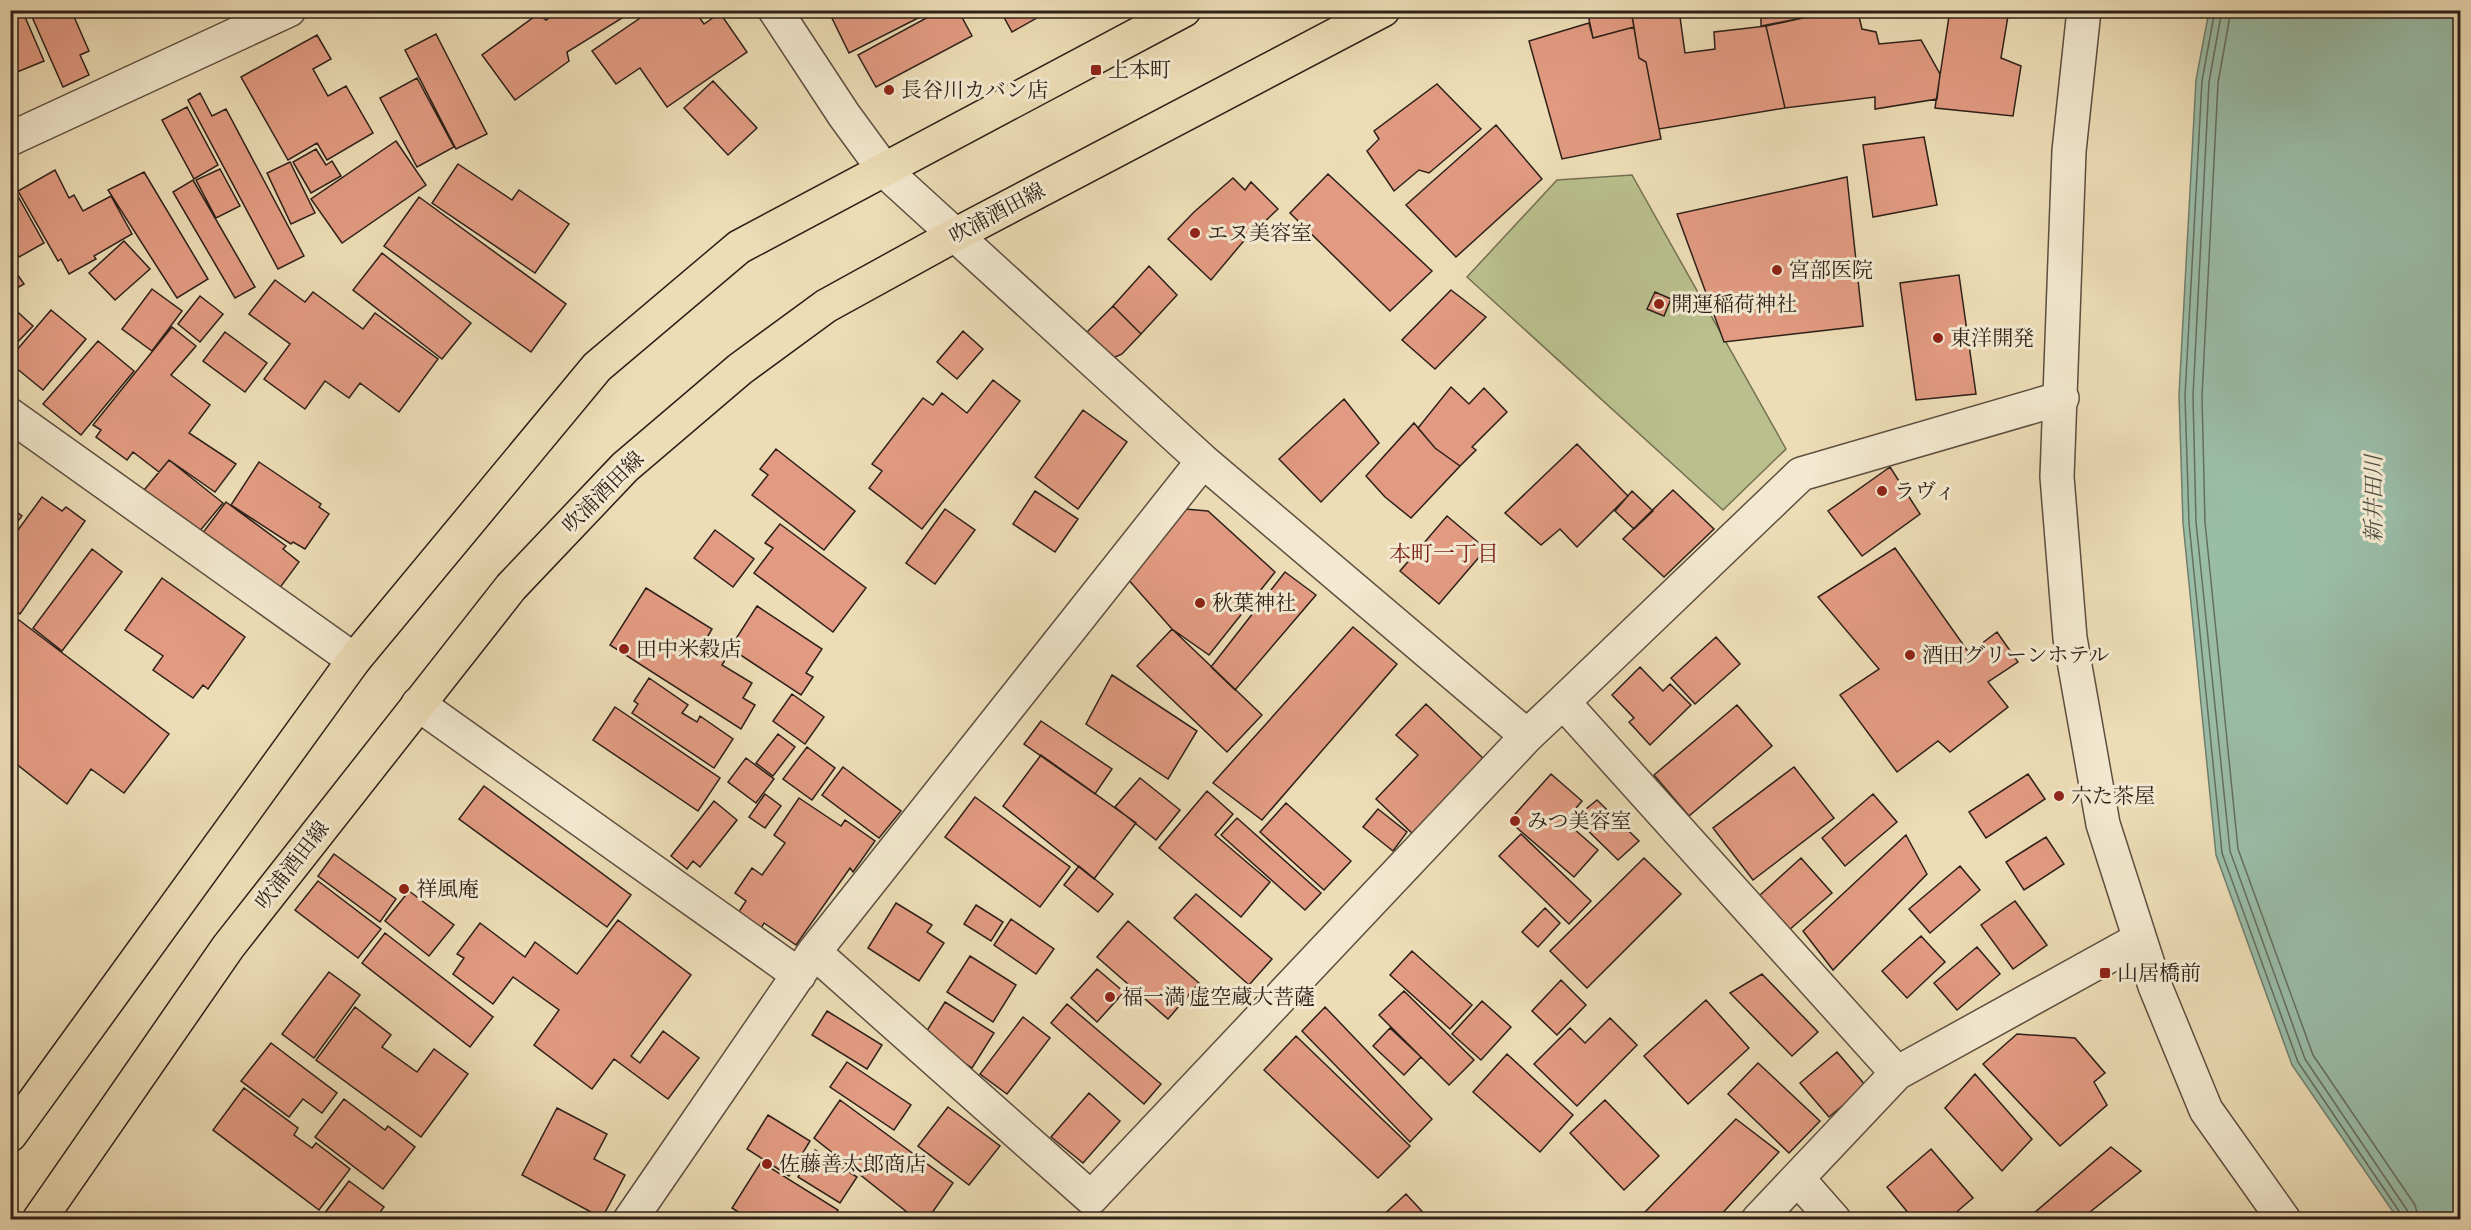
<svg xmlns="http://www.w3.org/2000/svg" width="2471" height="1230" font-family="'Libre Bodoni','Noto Serif JP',serif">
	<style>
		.green { fill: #b9c08d; stroke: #747053; stroke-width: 1.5 }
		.water { fill: #9abda8; stroke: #6f7e6f; stroke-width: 1.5 }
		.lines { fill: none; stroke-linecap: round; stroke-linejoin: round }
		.shore { stroke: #646e60; stroke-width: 1.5 }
		.building { fill: #e29b82; stroke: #2e2019; stroke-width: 1.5 }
		.minor-casing { stroke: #5e4f40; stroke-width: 36 }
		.major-casing { stroke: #2e2019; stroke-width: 36 }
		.minor { stroke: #f3e9d0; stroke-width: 33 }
		.major { stroke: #edddb6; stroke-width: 33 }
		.poi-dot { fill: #8f2418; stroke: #f3e9d0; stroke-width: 2 }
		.labels { text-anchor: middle; stroke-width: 6; stroke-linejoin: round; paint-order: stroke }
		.poi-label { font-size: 21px; fill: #2e2019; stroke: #f3e9d0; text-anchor: start }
		.street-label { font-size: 21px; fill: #2e2019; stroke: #f3e9d0 }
		.water-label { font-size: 22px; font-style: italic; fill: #4e4f44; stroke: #f3e9d0 }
		.neighbourhood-label { font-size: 22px; fill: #7a1f14; stroke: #f3e9d0 }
	</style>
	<rect width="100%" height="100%" fill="#edddb6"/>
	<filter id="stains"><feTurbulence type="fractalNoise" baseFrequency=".00333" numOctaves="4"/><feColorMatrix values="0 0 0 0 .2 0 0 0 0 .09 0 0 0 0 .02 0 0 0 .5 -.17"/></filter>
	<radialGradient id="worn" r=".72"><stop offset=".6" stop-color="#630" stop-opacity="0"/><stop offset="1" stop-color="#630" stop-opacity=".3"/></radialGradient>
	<path class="green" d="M1632,175L1786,449L1723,510L1467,277L1557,180Z"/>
	<path class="water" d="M2209,11H2460V1219H2398L2292,1065L2216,855L2183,523L2179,395L2196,80Z"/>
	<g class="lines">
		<path class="shore" d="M2215,10L2202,81L2185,396L2189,523L2222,853L2298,1062L2401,1214L2402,1220
			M2222,10L2209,82L2193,396L2196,522L2230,851L2305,1059L2407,1210L2410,1220
			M2231,10L2218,83L2202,396L2205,522L2238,849L2313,1055L2415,1205L2419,1220"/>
	</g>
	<path class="building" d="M10,10H22L44,61L10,75Z
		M29,10H71L89,51L80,55L89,75L63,87Z
		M561,10H635L567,52L569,61L515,100L482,55L538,14L546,20Z
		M652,10H694L704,24L720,13L747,52L667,107L640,68L616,84L592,51Z
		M828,10H934L849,53Z
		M941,10H958L972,36L876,87L858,55Z
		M1000,10H1051L1012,32Z
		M1587,10H1631L1634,27L1593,38Z
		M1631,10H1679L1685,53L1715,49L1714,32L1766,26L1785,108L1659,129L1646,62L1639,58Z
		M1766,10H1811L1812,16L1761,26V18H1768Z
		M1950,10H2009L2001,58L2021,66L2013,116L1935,108Z
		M1858,12L1862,29L1876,32L1879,44L1921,40L1940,74L1937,99L1875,109V97L1785,108L1766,26L1812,16Z
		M1589,23L1593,38L1634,27L1639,58L1646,62L1661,139L1562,159L1529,41Z
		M436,34L487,134L456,149L405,50Z
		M317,35L331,59L313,69L328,96L346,86L373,133L327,160L317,143L288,160L241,77Z
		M417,78L454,147L417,167L380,98Z
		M713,81L757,128L728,155L684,108Z
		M1437,84L1481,129L1429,173L1419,170L1394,191L1367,151L1379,139L1374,131Z
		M200,93L212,116L226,109L304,256L278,269L188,100Z
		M187,107L218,165L194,179L162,120Z
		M1496,125L1542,179L1456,257L1406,205Z
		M1924,137L1937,205L1873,217L1863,145Z
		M396,141L426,185L342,243L311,199Z
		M316,149L326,165L332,161L341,176L311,193L293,162Z
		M290,162L315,213L291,224L267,173Z
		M458,164L512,200L519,190L569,224L535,273L432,203Z
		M220,169L240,206L216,218L196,180Z
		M55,170L69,198L74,195L83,211L111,196L132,234L94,256L96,259L69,274L61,259L58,261L18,191Z
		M144,172L208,279L177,298L108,190Z
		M1328,174L1432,271L1390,311L1290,213Z
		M1847,177L1863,326L1724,342L1677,214Z
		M1233,178L1245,190L1251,182L1278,209L1242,243L1211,280L1168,239L1194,212Z
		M193,180L255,287L235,298L173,192Z
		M10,182L44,243L19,257L10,241Z
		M419,197L566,304L531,352L384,246Z
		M124,241L150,269L115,300L89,273Z
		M382,253L471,323L442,359L353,290Z
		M10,264L24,284L10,292Z
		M1149,266L1177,295L1141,334L1113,306Z
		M1959,275L1976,394L1916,400L1900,283Z
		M275,280L305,302L313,292L363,329L375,313L438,359L399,412L360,383L349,398L325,381L305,409L264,379L290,344L249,314Z
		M152,289L182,311L152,351L122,329Z
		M1451,290L1486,317L1435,369L1402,340Z
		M1655,292L1671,299L1664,316L1647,309Z
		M200,296L223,314L200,342L178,324Z
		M10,305L33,326L10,350Z
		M1113,306L1141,334L1122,354L1113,358L1087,332Z
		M51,310L86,339L43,390L10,363V358Z
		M172,327L196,346L171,375L210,405L189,433L236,464L215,492L169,460L159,472L133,452L127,460L96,437L101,430L93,425Z
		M963,331L983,349L957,379L937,362Z
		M225,332L267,363L245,392L203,361Z
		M98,341L134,371L81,435L43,404Z
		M993,380L1020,401L922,529L869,488L882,471L872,464L923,398L933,405L942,393L967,413Z
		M1451,387L1469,404L1484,388L1507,412L1472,447L1476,450L1460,466L1435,448L1418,428Z
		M1344,399L1379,443L1321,502L1279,459Z
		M1083,410L1127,442L1078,509L1035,477Z
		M1414,423L1435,448L1460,466L1411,518L1385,497L1366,476Z
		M1577,444L1628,496L1577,547L1560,529L1541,545L1505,513Z
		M776,449L855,511L824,550L752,495L768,475L760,469Z
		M169,460L223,503L194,538L140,495Z
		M259,462L321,504L319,507L329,514L305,549L293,542L291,544L231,505Z
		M1890,467L1920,514L1862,556L1828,511Z
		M1673,490L1714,529L1664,577L1623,539Z
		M1035,491L1078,519L1055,552L1013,524Z
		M1632,491L1653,511L1634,529L1615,511Z
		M42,497L62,511L66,507L85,521L20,614L10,608V541Z
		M226,502L286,546L283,549L299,562L276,593L196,542Z
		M10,507L22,516L10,531Z
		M945,509L975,530L935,584L906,563Z
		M1185,509L1208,511L1275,572L1209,655L1172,629L1126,577Z
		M1447,516L1486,549L1439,604L1400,571Z
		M780,524L866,588L833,632L754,573L773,548L765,543Z
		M715,530L754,559L733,587L694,558Z
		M1895,548L1969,653L1997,632L2018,662L1988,682L2008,707L1950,752L1938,741L1897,772L1840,695L1879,669L1818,597Z
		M92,549L122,572L62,651L33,628Z
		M1285,572L1316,595L1235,690L1211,667Z
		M162,578L245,637L208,689L203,685L193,698L153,670L163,656L125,630Z
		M646,588L712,629L705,641L728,655L722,665L752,683L743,698L755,705L741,729L610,645Z
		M757,606L822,649L806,673L813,677L801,695L730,648Z
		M19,620L169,734L124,793L91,769L67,804L10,759V630Z
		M1353,627L1397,664L1262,820L1213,783Z
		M1172,629L1262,715L1227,752L1137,666Z
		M1716,637L1740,664L1695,704L1671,678Z
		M1640,667L1663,691L1670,684L1691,705L1650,745L1629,722L1634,718L1612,695Z
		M1112,675L1197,731L1168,779L1086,724Z
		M649,678L688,705L682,713L697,722L700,716L733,739L714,768L632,713L638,704L634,701Z
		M792,694L824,717L805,744L773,721Z
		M1426,704L1487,762L1415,836L1376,799L1418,755L1396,735Z
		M1737,705L1772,746L1689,816L1654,775Z
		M615,707L720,778L698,811L593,740Z
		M1041,721L1112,769L1095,794L1024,744Z
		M778,734L795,747L773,776L756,763Z
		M807,747L835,768L812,800L783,779Z
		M1041,755L1136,823L1094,879L1003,806Z
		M746,758L774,779L756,803L728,782Z
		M843,767L901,811L879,838L822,795Z
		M1794,767L1834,818L1753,880L1713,828Z
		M1551,774L1582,801L1565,821L1598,850L1574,877L1509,821Z
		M2028,774L2045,799L1986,838L1969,812Z
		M1140,778L1180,810L1156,840L1115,807Z
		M484,786L631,895L607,927L459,819Z
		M1207,791L1233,814L1215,835L1270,882L1241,917L1159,848Z
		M765,794L781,806L765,828L749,817Z
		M1873,794L1897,822L1845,866L1822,838Z
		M975,797L1070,867L1040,907L945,837Z
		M799,798L841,826L845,820L875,841L853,872L850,868L796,945L764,923L759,932L736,916L746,901L735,893L752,868L762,875L785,843L774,835Z
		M1597,800L1639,841L1618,860L1575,818Z
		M714,801L737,820L700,867L693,861L687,869L671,856Z
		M1286,803L1351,861L1324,890L1260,832Z
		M1378,809L1407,832L1393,851L1363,827Z
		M1237,818L1321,893L1305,910L1221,835Z
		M1521,834L1591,901L1569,924L1499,856Z
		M1906,835L1927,874L1833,970L1803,931Z
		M2046,837L2064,864L2024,890L2006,862Z
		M334,854L396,899L380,922L318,876Z
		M1644,858L1681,894L1587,988L1550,951Z
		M1801,858L1832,893L1789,930L1759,896Z
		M1079,866L1113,894L1098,912L1064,885Z
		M1960,866L1980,890L1930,933L1909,909Z
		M318,881L381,929L358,958L295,910Z
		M409,891L454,925L429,956L385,921Z
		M1196,894L1272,959L1249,985L1174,918Z
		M2015,901L2047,945L2013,969L1981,925Z
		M896,903L932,925L927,932L944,943L919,981L868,948Z
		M976,905L1003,922L991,941L964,924Z
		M1545,908L1560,923L1538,947L1522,932Z
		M1011,919L1054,949L1036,974L994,945Z
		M618,920L691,975L631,1056L640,1063L663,1031L699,1058L668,1099L614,1059L592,1089L534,1045L559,1010L513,977L493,1004L453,974L464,958L457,954L480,923L525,957L535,942L577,974Z
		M1128,921L1199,983L1168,1019L1097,957Z
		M385,933L493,1017L470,1047L362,963Z
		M1921,936L1945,962L1907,998L1882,971Z
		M1977,947L2000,974L1957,1010L1934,983Z
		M1412,951L1472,1005L1450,1029L1390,975Z
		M970,956L1016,985L993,1022L947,992Z
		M1097,969L1124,992L1097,1022L1071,998Z
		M329,972L360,995L314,1058L282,1034Z
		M1762,974L1818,1032L1792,1056L1730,993Z
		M1561,980L1586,1005L1557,1035L1532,1011Z
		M1404,991L1474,1060L1449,1085L1379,1015Z
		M1706,1000L1749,1048L1688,1104L1644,1056Z
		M1482,1001L1511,1027L1481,1060L1452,1034Z
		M945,1002L994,1033L972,1068L923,1037Z
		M1067,1004L1161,1084L1144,1104L1051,1023Z
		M355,1007L391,1035L382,1047L417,1072L434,1049L468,1074L421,1137L316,1060Z
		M1325,1007L1432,1119L1410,1142L1302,1031Z
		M827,1011L882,1045L867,1069L812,1035Z
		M1023,1017L1050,1038L1007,1094L980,1074Z
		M1610,1018L1637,1045L1577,1106L1534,1064L1570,1028L1585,1043Z
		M1390,1028L1421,1057L1404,1075L1373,1046Z
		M2017,1034L2075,1038L2105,1073L2094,1082L2107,1105L2060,1146L1983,1064Z
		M1296,1036L1410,1146L1378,1178L1264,1070Z
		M271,1043L337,1093L322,1113L303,1099L289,1117L241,1081Z
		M1837,1052L1866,1086L1829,1117L1800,1083Z
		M1507,1054L1573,1115L1540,1152L1473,1092Z
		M847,1062L911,1105L894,1130L830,1087Z
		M1758,1063L1820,1121L1789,1153L1728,1094Z
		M1975,1074L2032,1139L2002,1171L1945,1108Z
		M244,1088L298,1128L294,1135L312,1148L316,1143L350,1169L319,1210L213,1130Z
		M1089,1093L1120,1121L1083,1163L1051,1137Z
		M344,1099L385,1130L388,1126L415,1147L383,1189L315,1137Z
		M840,1100L953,1183L927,1220H917L814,1138Z
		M1605,1100L1659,1156L1624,1190L1570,1133Z
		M948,1107L1000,1146L969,1185L918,1146Z
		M557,1108L607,1134L594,1159L625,1175L602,1218L522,1175Z
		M768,1115L810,1141L789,1176L747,1149Z
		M1736,1119L1779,1152L1716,1220H1651L1644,1213Z
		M2111,1147L2141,1171L2080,1220H2026Z
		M1931,1149L1973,1198L1947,1220H1914L1887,1187Z
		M815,1150L857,1177L840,1203L798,1177Z
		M761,1162L838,1210L832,1220H751L732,1208Z
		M349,1181L384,1207L374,1220H331L324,1214Z
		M1406,1194L1430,1220H1380L1379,1219Z
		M498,1212L509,1220H493Z"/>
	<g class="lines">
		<defs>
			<path id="minor" d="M775,10L844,115L885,171L1203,461L1527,736
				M2084,10L2069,151L2057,477L2070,638L2103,824L2155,986L2206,1110L2284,1220
				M10,139L289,10
				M10,415L354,660
				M1563,702L1801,474L2062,398
				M418,704L799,975
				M814,952L1091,1198L1527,736L1563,702L1897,1073
				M1798,1179L1834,1220
				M630,1220L814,952L1203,461
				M1758,1220L1897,1073L2138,940"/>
			<path id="major" d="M10,1135L354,660L597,367L739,247L1184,10
				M39,1220L228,947L511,587L625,467L740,369L826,306L955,235L1383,10"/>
		</defs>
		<use href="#minor" class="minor-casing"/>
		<use href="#major" class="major-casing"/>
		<use href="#minor" class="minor"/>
		<use href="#major" class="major"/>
	</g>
	<g class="poi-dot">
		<rect x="1090" y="64" width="12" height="12" rx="3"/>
		<circle cx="889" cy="90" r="6"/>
		<circle cx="1195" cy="233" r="6"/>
		<circle cx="1777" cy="270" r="6"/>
		<circle cx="1659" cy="304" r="6"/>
		<circle cx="1938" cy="338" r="6"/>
		<circle cx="1882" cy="491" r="6"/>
		<circle cx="1200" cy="603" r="6"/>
		<circle cx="624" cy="649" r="6"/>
		<circle cx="1910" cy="655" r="6"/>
		<circle cx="2059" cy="796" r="6"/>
		<circle cx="1515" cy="821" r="6"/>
		<circle cx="404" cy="889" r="6"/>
		<rect x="2099" y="967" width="12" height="12" rx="3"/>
		<circle cx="1110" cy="997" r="6"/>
		<circle cx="767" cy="1164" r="6"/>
	</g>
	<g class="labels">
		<g class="poi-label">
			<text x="1108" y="77">上本町</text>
			<text x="901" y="97">長谷川カバン店</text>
			<text x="1207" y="240">エヌ美容室</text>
			<text x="1789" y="277">宮部医院</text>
			<text x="1671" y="311">開運稲荷神社</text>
			<text x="1950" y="345">東洋開発</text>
			<text x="1894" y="498">ラヴィ</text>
			<text x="1212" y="610">秋葉神社</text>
			<text x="636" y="656">田中米穀店</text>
			<text x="1922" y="662">酒田グリーンホテル</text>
			<text x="2071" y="803">六た茶屋</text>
			<text x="1527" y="828">みつ美容室</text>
			<text x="416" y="896">祥風庵</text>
			<text x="2117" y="980">山居橋前</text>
			<text x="1122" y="1004">福一満 虚空蔵大菩薩</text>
			<text x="779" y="1171">佐藤善太郎商店</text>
		</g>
		<g class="street-label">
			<text transform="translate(997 213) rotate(-28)" y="7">吹浦酒田線</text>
			<text transform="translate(603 492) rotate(-45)" y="7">吹浦酒田線</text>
			<text transform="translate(292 865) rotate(-52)" y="7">吹浦酒田線</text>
		</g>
		<g class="water-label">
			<text transform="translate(2373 499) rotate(-90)" y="8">新井田川</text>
		</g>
		<g class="neighbourhood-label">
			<text x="1444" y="561">本町一丁目</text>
		</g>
	</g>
	<rect width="2471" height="1230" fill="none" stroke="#edddb6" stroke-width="36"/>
	<rect x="12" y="12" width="2447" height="1206" fill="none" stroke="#2e2019" stroke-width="3"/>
	<rect x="18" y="18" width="2435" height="1194" fill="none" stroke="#2e2019" stroke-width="1.5"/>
	<rect width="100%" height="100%" filter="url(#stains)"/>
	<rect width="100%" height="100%" fill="url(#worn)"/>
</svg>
